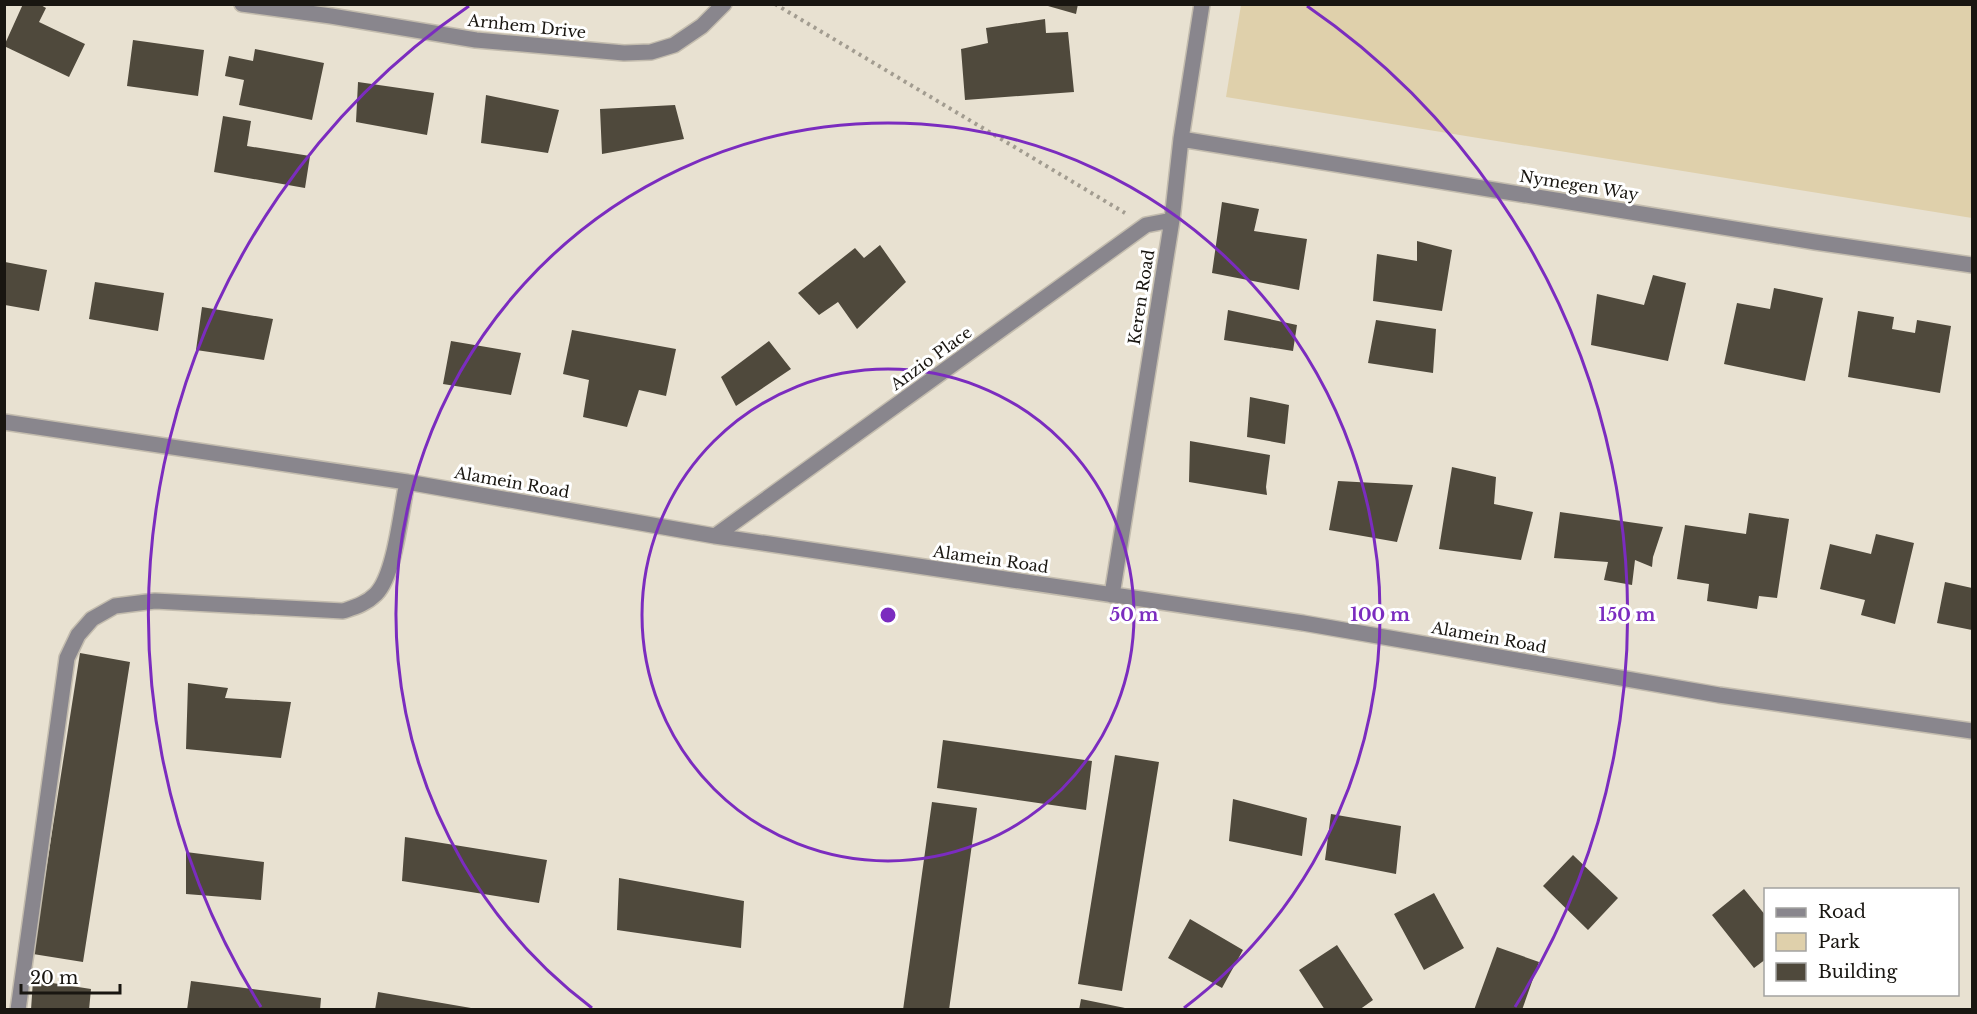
<svg xmlns="http://www.w3.org/2000/svg" width="1977" height="1014" font-family="'Libre Baskerville',serif">
	<style>
		.green { fill: #dfd0ab }
		.building { fill: #4f493c }
		.lines { fill: none; stroke-linecap: round; stroke-linejoin: round }
		.minor-casing { stroke: #c3bcae; stroke-width: 18 }
		.path { stroke: #a29c90; stroke-width: 4; stroke-dasharray: 3 4.5; stroke-linecap: butt }
		.minor { stroke: #89868d; stroke-width: 15 }
		.ring { fill: none; stroke: #7b2cbf; stroke-width: 3 }
		.labels { text-anchor: middle; stroke-width: 6; stroke-linejoin: round; paint-order: stroke }
		.street-label { font-size: 16px; fill: #191611; stroke: #fff }
		.centre { fill: #7b2cbf; stroke: #fff; stroke-width: 3 }
		.ring-label { font-size: 18px; text-anchor: middle; font-weight: bold; fill: #7b2cbf; stroke: #fff; stroke-width: 6; stroke-linejoin: round; paint-order: stroke }
	</style>
	<rect width="100%" height="100%" fill="#e8e1d1"/>
	<path class="green" d="M1241,5H1972V218L1226,97Z"/>
	<path class="building" d="M23,4H39L46,8L39,22L85,44L69,77L4,46Z
		M1041,4H1078L1076,14Z
		M1045,19L1046,33L1068,32L1074,92L965,100L961,49L988,43L986,28Z
		M133,40L204,50L198,96L127,86Z
		M255,49L324,63L312,120L239,105L244,80L225,76L229,56L253,61Z
		M358,82L434,93L427,135L356,122Z
		M486,95L559,110L548,153L481,143Z
		M675,105L684,139L602,154L600,109Z
		M223,116L251,121L247,146L310,156L305,188L214,172Z
		M1222,202L1259,209L1254,231L1307,239L1299,290L1212,273Z
		M1417,241L1452,250L1442,311L1373,301L1377,254L1417,261Z
		M880,245L906,282L857,329L838,302L819,315L798,293L855,248L864,258Z
		M5,262L47,270L39,311L5,305Z
		M1653,275L1686,283L1668,361L1591,345L1597,294L1644,305Z
		M95,282L164,293L158,331L89,319Z
		M1774,288L1823,298L1805,381L1724,364L1737,303L1770,309Z
		M202,307L273,319L264,360L196,350Z
		M1228,310L1297,325L1293,351L1224,340Z
		M1858,311L1894,317L1892,329L1915,333L1917,320L1951,326L1940,393L1848,377Z
		M1376,320L1436,329L1433,373L1368,363Z
		M572,330L676,349L666,396L639,390L627,427L583,417L589,380L563,374Z
		M451,341L521,353L511,395L443,384Z
		M769,341L791,369L736,406L721,377Z
		M1250,397L1289,405L1285,444L1247,437Z
		M1190,441L1270,455L1266,487L1267,495L1189,482Z
		M1452,467L1496,477L1494,504L1533,512L1521,560L1439,549Z
		M1338,481L1413,485L1397,542L1329,530Z
		M1560,512L1663,527L1653,557L1652,567L1635,560L1632,585L1604,580L1608,562L1554,558Z
		M1749,513L1789,519L1777,598L1759,596L1757,609L1707,601L1709,584L1677,579L1685,525L1746,534Z
		M1876,534L1914,543L1895,624L1861,615L1865,600L1820,589L1830,544L1871,554Z
		M1945,582L1972,588V630L1937,623Z
		M80,653L130,662L83,962L33,954Z
		M188,683L228,688L225,698L291,702L281,758L186,749Z
		M943,740L1092,761L1086,810L937,788Z
		M1115,755L1159,762L1122,991L1078,984Z
		M1233,799L1307,818L1302,856L1229,841Z
		M932,802L977,808L949,1010H903Z
		M1331,814L1401,826L1396,874L1325,860Z
		M405,837L547,860L539,903L402,881Z
		M186,852L264,862L261,900L186,894Z
		M1573,855L1618,898L1588,930L1543,886Z
		M619,878L744,901L741,948L617,930Z
		M1744,889L1766,916V959L1754,968L1712,915Z
		M1434,893L1464,948L1424,970L1394,914Z
		M1190,919L1243,950L1222,988L1168,958Z
		M1337,945L1373,1000L1359,1010H1325L1299,970Z
		M1497,947L1539,962L1522,1010H1474Z
		M33,980L91,989L89,1010H31Z
		M191,981L321,998L320,1010H187Z
		M378,992L471,1008V1010H375Z
		M1081,999L1125,1008V1010H1079Z"/>
	<g class="lines">
		<defs>
			<path id="minor" d="M242,4L331,16L476,40L624,53L651,52L674,45L702,26L724,4
				M1181,139L1815,242L1972,265
				M4,422L407,482L715,536L1303,623L1719,695L1972,731
				M715,536L1146,225L1172,220
				M1112,595L1172,220L1181,139L1202,4
				M18,1010L67,658L78,635L92,619L115,606L155,601L343,611C355,607 366,604 376,594C395,575 401,510 407,482"/>
		</defs>
		<use href="#minor" class="minor-casing"/>
		<path class="path" d="M775,4L1125,213"/>
		<use href="#minor" class="minor"/>
	</g>
	<g class="ring">
		<circle cx="888" cy="615" r="246"/>
		<path d="M592 1008A492 492 0 1 1 1184 1008"/>
		<path d="M261 1007A739 739 0 0 1 469 6M1307 6A739 739 0 0 1 1515 1007"/>
	</g>
	<g class="labels">
		<g class="street-label">
			<text transform="translate(527 26) rotate(6)" y="6">Arnhem Drive</text>
			<text transform="translate(1579 185) rotate(9)" y="6">Nymegen Way</text>
			<text transform="translate(1141 297) rotate(-81)" y="6">Keren Road</text>
			<text transform="translate(931 358) rotate(-36)" y="6">Anzio Place</text>
			<text transform="translate(512 482) rotate(10)" y="6">Alamein Road</text>
			<text transform="translate(991 559) rotate(8)" y="6">Alamein Road</text>
			<text transform="translate(1489 637) rotate(10)" y="6">Alamein Road</text>
		</g>
	</g>
	<circle cx="888" cy="615" r="9" class="centre"/>
	<g class="ring-label">
		<text x="1134" y="621">50 m</text>
		<text x="1380" y="621">100 m</text>
		<text x="1627" y="621">150 m</text>
	</g>
	<rect width="1977" height="1014" fill="none" stroke="#191611" stroke-width="12"/>
	<rect x="1764" y="888" width="195" height="108" fill="#ffffff" stroke="#a3a2a0" stroke-width="1.5"/>
	<rect x="1776" y="908" width="30" height="9" fill="#89868d" stroke="#a3a2a0" stroke-width="1.5"/>
	<text x="1818" y="918" font-size="18" fill="#191611">Road</text>
	<rect x="1776" y="933" width="30" height="18" fill="#dfd0ab" stroke="#a3a2a0" stroke-width="1.5"/>
	<text x="1818" y="948" font-size="18" fill="#191611">Park</text>
	<rect x="1776" y="963" width="30" height="18" fill="#4f493c" stroke="#a3a2a0" stroke-width="1.5"/>
	<text x="1818" y="978" font-size="18" fill="#191611">Building</text>
	<path d="M21 984v9h99v-9" fill="none" stroke="#191611" stroke-width="3"/>
	<text x="30" y="984" font-size="18" fill="#191611" stroke="#ffffff" stroke-width="4.5" paint-order="stroke">20 m</text>
</svg>
